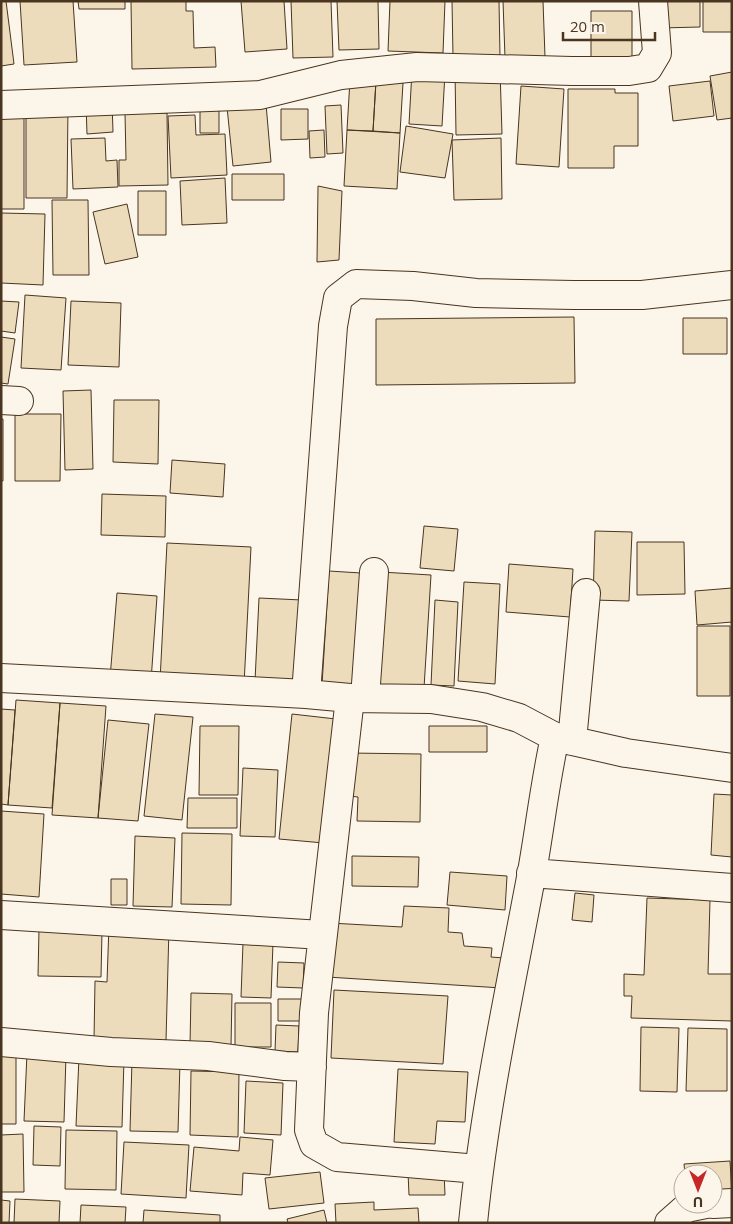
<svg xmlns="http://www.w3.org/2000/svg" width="733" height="1224" font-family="'Open Sans',sans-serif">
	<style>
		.building { fill: #ecdcbc; stroke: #4a3520 }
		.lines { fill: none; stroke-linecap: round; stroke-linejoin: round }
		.minor-casing { stroke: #4a3520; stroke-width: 30 }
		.minor { stroke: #fbf6e9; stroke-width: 28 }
	</style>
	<rect width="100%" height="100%" fill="#fbf6e9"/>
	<path class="building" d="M1,1H6L14,64L1,66Z
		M20,1H73L77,62L24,65Z
		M78,1H125V9H79Z
		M131,1H186V11H193L194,48L215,47L216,67L132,69Z
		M241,1H284L287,49L245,52Z
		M291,1H331L333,57L293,58Z
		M337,1H378L379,49L339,50Z
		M390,1H445L443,53L388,51Z
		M452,1H499L500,57H453Z
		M503,1H543L545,57L505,58Z
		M659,1H700V27L660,28Z
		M703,1H732V32H703Z
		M591,11H632V68H591Z
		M500,70L502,134L456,135L455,71Z
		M412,71L445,73L442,126L409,124Z
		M732,72V118L717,120L710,76Z
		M350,80L376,81L373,131L347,130Z
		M376,81L403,83L400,133L373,131Z
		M710,81L714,116L673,121L669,86Z
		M521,86L564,89L559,167L516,164Z
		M568,89H615V93H638V146H614V168H568Z
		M200,101H219V133H200Z
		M112,102L113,132L87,134L86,104Z
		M266,104L271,162L233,166L227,107Z
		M341,105L343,153L327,154L325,106Z
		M26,106H68L67,198H26Z
		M1,109H24V209H1Z
		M281,109H308V139L281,140Z
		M125,113H167L168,185L119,186V160H126Z
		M195,115L196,135L225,134L227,175L171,178L168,116Z
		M406,126L453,134L445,178L400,172Z
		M324,130L325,157L310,158L309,131Z
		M347,130L400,133L397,189L344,186Z
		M105,138L106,161L117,160L118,187L73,189L71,139Z
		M501,138L502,199L454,200L452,140Z
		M232,174H284V200H232Z
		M225,178L227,223L182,225L180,181Z
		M318,186L342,191L339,260L317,262Z
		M138,191H166V235H138Z
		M52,200H88L89,275H53Z
		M127,204L138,257L105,264L93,212Z
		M1,213L45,214L43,285L1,283Z
		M25,295L66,298L61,370L21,368Z
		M1,301L19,302L15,333L1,331Z
		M71,301L121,303L119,367L68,365Z
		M574,317L575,383L376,385V319Z
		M683,318H727V354H683Z
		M1,337L15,339L8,384L1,383Z
		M91,390L93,469L65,470L63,391Z
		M114,400H159L158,464L113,462Z
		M15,414H61L60,481H15Z
		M1,419H3V481H1Z
		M172,460L225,464L223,497L170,493Z
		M102,494L166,496L165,537L101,535Z
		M424,526L458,529L454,571L420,568Z
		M595,531L632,532L629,601L593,600Z
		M637,542H684L685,594L637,595Z
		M167,543L251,547L244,685L160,681Z
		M509,564L573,569L570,617L506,612Z
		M329,571L361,573L354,687L322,685Z
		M381,572L431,575L424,688L374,685Z
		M464,582L500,584L495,684L458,681Z
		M732,588V622L697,625L695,591Z
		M117,593L157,596L151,681L110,678Z
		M259,598L302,600L297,684L255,681Z
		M435,600L458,602L454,686L431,685Z
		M697,626H730V696H697Z
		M16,700L60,703L52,808L8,805Z
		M60,703L106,706L98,818L52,815Z
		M1,709L15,710L8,805L1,804Z
		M155,714L193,717L182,820L144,816Z
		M292,714L336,719L324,843L279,839Z
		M108,720L149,724L138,821L98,818Z
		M200,726H239L238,795H199Z
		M429,726H487V752H429Z
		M350,753L421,754L420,822L357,821L358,797L349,796Z
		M243,768L278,770L275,837L240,836Z
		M714,794L732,795V857L711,855Z
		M188,798H237V828H187Z
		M1,811L44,814L39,897L1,894Z
		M182,833L232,834L231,905L181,904Z
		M135,836L175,838L172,907L133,906Z
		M352,856L419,857L418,887L352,886Z
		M450,872L507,876L505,910L447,905Z
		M111,879H127V905H111Z
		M575,893L594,895L592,922L572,920Z
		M647,898L710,900L708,974H732V1021L631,1018L632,996H624V974L644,975Z
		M404,906L449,908L448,932L462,933L464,946L492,948L491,957L504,958L502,988L327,977L330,923L402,927Z
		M109,925L169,927L166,1041L94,1040L95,981L107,982Z
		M39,929L102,931L101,977L38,976Z
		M243,943H273L271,998L241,997Z
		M278,962L304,963L303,988L277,987Z
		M334,990L448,996L443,1064L331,1058Z
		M191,993L232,994L231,1047L190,1046Z
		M278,999H302V1021H278Z
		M235,1003H271V1047H235Z
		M276,1025L299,1026L298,1052L275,1051Z
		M641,1027L679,1028L677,1092L640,1091Z
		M688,1028L727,1029V1091H686Z
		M1,1052L16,1053V1124H1Z
		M27,1053L66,1055L64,1122L24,1121Z
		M79,1057L124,1059L122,1127L76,1126Z
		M132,1060L180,1062L178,1132L130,1131Z
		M398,1069L468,1072L465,1122L437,1121L435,1144L394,1142Z
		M191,1071L239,1072L238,1137L190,1135Z
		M246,1081L283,1083L281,1135L244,1133Z
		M34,1126L61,1127L60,1166L33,1165Z
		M66,1130L117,1131L116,1190L65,1189Z
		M23,1134L24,1192H1V1135Z
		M240,1137L273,1140L270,1175L243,1173L242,1195L190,1191L194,1147L239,1151Z
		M124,1142L189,1145L186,1198L121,1194Z
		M730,1161L732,1193L713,1194V1174H685L684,1164Z
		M320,1172L324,1203L269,1209L265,1178Z
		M408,1172H444L445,1195H409Z
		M15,1199L60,1201L59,1223H14Z
		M1,1200L10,1201L9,1223H1Z
		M374,1202V1210L418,1208L419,1223H336L335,1204Z
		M81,1205L126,1207L125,1223H80Z
		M144,1210L220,1215V1223H143Z
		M324,1210L327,1223H288L287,1219Z"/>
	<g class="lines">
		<defs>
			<path id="minor" d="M1,105L260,95L341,75L417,67L572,71H629L648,68L657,53L653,1
				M1,400L19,401
				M1,678L306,694L350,698L431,699L482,707L519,718L555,737L626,753L732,768
				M306,694L333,326L338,298L356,284L413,286L476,293L574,295H642L732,285
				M350,698L314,1013L309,1130L314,1144L337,1157L478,1169
				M365,698L374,572
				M572,741L586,593
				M531,873L732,888
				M1,915L322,935
				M1,1042L111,1052L208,1056L285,1066L312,1067
				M713,1204L732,1203
				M473,1223C485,1103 510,990 532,872C540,827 545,782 555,737
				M669,1223L686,1208L706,1204"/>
		</defs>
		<use href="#minor" class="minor-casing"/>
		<use href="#minor" class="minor"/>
	</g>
	<rect width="733" height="1224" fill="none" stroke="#4a3520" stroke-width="5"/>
	<g transform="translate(698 1189) rotate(180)"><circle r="24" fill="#fbf6e9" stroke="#b4a999"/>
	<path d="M0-4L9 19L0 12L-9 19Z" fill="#c62828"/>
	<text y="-8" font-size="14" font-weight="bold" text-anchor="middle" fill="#4a3520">U</text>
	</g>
	<path d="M563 32v8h92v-8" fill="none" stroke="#4a3520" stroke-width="2.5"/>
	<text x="570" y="32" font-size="15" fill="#4a3520" stroke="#fbf6e9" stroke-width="4" paint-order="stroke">20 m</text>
</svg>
